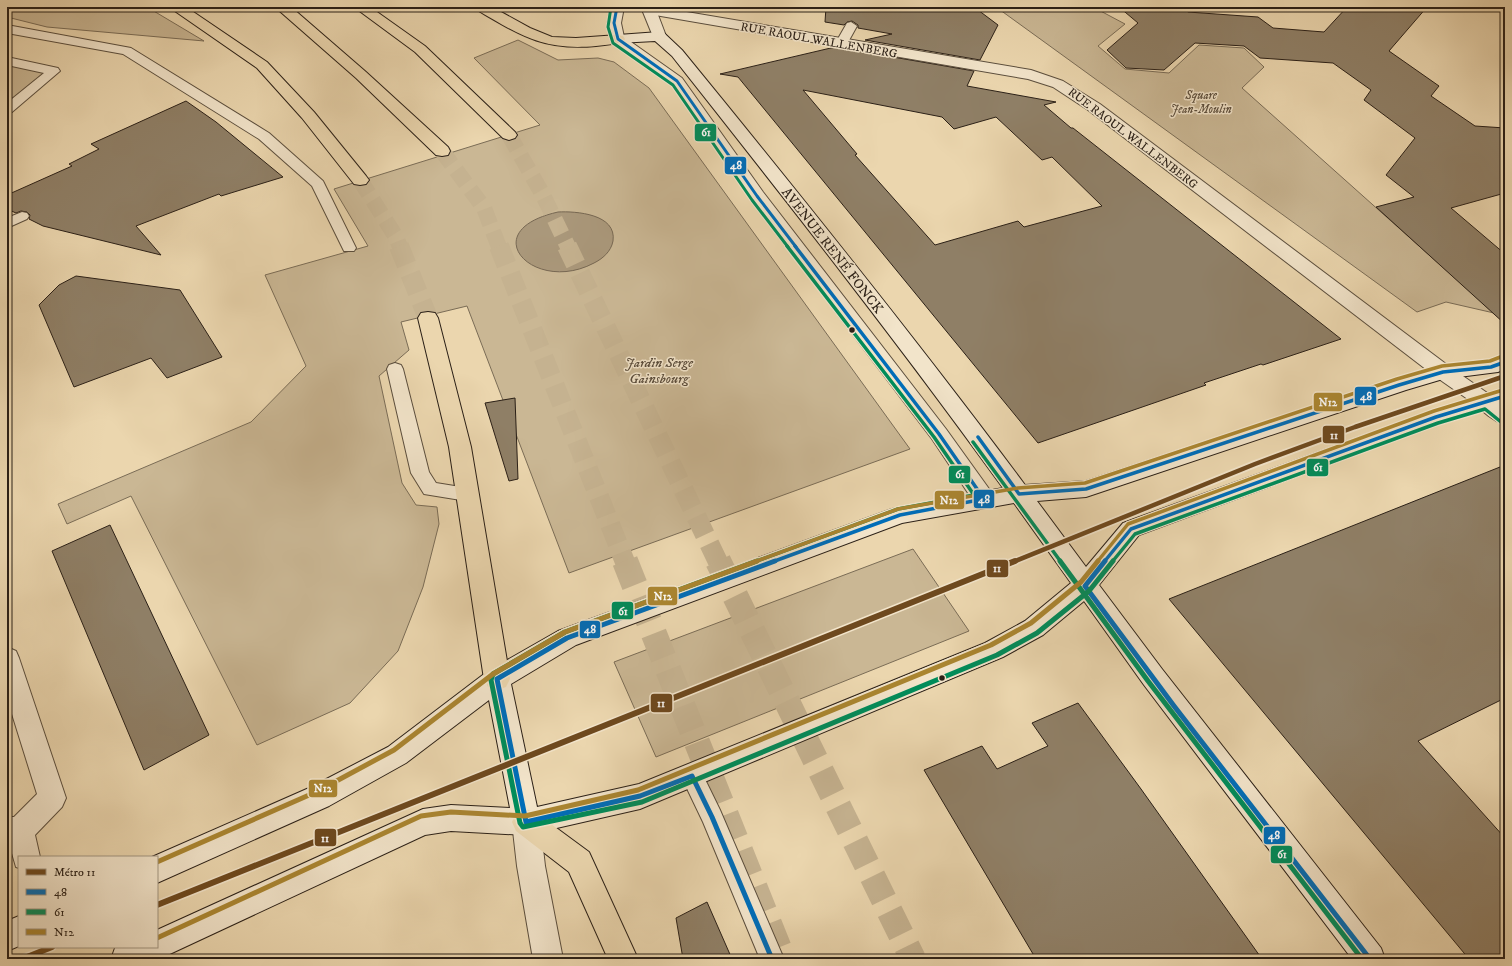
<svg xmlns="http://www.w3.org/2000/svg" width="1512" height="966" font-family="'IM FELL DW Pica',serif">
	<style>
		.green { fill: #cab794; stroke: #7a6c56 }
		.water { fill: #aa987b; stroke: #776853 }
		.building { fill: #8f7f66; stroke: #2b2017; fill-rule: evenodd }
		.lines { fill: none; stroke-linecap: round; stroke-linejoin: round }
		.trunk-tunnel-far2 { stroke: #c5b290; stroke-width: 16; stroke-dasharray: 16 8; stroke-linecap: butt }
		.trunk-tunnel-far1 { stroke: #c5b290; stroke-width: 20; stroke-dasharray: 20 10; stroke-linecap: butt }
		.trunk-tunnel { stroke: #c5b290; stroke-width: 26; stroke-dasharray: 26 13; stroke-linecap: butt }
		.service-casing { stroke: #5b4e3d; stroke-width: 2 }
		.minor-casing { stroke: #5b4e3d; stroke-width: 2 }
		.tertiary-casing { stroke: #5b4e3d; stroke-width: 2 }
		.secondary-casing { stroke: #2b2017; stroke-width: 2 }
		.trunk-casing { stroke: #2b2017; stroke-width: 2 }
		.service { fill: #f2e4ca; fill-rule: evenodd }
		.minor { fill: #f2e4ca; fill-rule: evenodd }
		.tertiary { fill: #f2e4ca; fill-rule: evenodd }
		.secondary { fill: #f2e4ca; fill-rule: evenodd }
		.trunk { fill: #ebd6ae; fill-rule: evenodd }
		.bus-1-far2-casing { stroke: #f2e4ca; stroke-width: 5 }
		.bus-1-far1-casing { stroke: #f2e4ca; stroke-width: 6 }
		.bus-1-casing { stroke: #f2e4ca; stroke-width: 8 }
		.bus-2-far2-casing { stroke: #f2e4ca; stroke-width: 5 }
		.bus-2-far1-casing { stroke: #f2e4ca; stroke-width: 6 }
		.bus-2-casing { stroke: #f2e4ca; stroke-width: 8 }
		.bus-3-far1-casing { stroke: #f2e4ca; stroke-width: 6 }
		.bus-3-casing { stroke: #f2e4ca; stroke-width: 8 }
		.bus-1-far2 { stroke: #006db8; stroke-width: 3 }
		.bus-1-far1 { stroke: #006db8; stroke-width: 3.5 }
		.bus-1 { stroke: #006db8; stroke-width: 5 }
		.bus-2-far2 { stroke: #008c5a; stroke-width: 3 }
		.bus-2-far1 { stroke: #008c5a; stroke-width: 3.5 }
		.bus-2 { stroke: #008c5a; stroke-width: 5 }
		.bus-3-far1 { stroke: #aa8530; stroke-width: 3.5 }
		.bus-3 { stroke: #aa8530; stroke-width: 5 }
		.metro-1-far1-casing { stroke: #f2e4ca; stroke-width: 8 }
		.metro-1-casing { stroke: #f2e4ca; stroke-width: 9 }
		.metro-1-far1 { stroke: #6e491e; stroke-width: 4.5 }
		.metro-1 { stroke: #6e491e; stroke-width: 6 }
		.bus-dot { fill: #2b2017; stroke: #f2e4ca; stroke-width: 1.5 }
		.labels { text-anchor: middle; stroke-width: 3; stroke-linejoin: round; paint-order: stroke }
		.far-street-label { font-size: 12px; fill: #2b2017; stroke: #f2e4ca }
		.far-park-label { font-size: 12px; font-style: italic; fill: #5b4d3c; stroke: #f2e4ca }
		.street-label { font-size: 14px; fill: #2b2017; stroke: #f2e4ca }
		.park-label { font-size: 14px; font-style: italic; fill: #5b4d3c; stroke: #f2e4ca }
		.line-badge { stroke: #f2e4ca; stroke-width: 1.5 }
		.badge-label { font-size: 11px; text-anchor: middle; font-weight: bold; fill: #fff }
	</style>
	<rect width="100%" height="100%" fill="#ebd6ae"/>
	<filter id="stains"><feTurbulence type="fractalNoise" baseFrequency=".005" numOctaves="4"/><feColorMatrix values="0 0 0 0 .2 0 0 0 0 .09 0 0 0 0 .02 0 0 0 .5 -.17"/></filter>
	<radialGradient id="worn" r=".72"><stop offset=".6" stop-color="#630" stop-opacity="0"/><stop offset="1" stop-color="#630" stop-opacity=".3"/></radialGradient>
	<path class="green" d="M7,7H147L204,41L47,27L7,17Z
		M996,7H1093L1125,24L1098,46L1125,69L1169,73L1199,45L1244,48L1264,67L1242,88L1494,313L1446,302L1417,312Z
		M518,40L558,60L598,58L614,62L649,88L910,449L569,573L467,306L401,322L409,350L379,376L402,483L416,505L437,507L439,524L423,587L398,651L350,703L257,745L131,496L67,524L58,504L251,422L306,366L265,275L368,246L334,189L540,125L474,58Z
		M7,65L46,72L7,103Z
		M913,549L969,631L656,757L614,662Z"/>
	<path class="water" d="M558,212C576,211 617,214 613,241C611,252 602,259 594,263C534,295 473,231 558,212Z"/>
	<path class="building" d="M826,7H974L998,25L980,60L865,40L892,34L858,28V25L852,21L847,22L844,25L825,22Z
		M1119,7H1182L1188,12L1258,17L1273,28L1324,32L1347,7H1427L1389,51L1439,86L1431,96L1475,126L1505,128V193L1451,208L1505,254V324L1376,207L1414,197L1386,175L1415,138L1364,100L1371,90L1333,63L1260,58L1244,46L1195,43L1164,70L1126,68L1107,50L1138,23Z
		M835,47L974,71L967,86L1056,102L1044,105L1071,128H1073L1341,339L1263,365L1261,364L1204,383L1206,385L1038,443L738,77L720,74ZM803,90L942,117L954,129L996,117L1042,160L1052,157L1102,206L1024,227L1018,221L935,245L855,155L857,154Z
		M186,101L216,122L283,177L221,196L219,194L136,226L161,255L43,226L29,219L30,215L27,212L21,211L16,213L7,209V195L72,166L69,164L99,149L91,144Z
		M76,276L180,290L222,357L167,378L151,358L74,387L39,305L59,285Z
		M515,398L518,479L509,481L485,403Z
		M1505,465V698L1418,741L1505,838V959H1469L1169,599Z
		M110,525L209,735L144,770L52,551Z
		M1078,703L1141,789L1262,959H1036L924,770L982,746L997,769L1048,746L1032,723Z
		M707,902L732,959H683L676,918Z"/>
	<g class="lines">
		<path class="trunk-tunnel-far2" d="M509,135L543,195L568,247
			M442,151L484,208L499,247
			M360,180L396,237L400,247"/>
		<path class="trunk-tunnel-far1" d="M399,246L428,318
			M499,246L625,562
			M567,246L718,562"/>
		<path class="trunk-tunnel" d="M625,561L783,959
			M718,561L913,959"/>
		<defs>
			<path id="service" d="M851,22L857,26L847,44L845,47H837L835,44L847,23Z
				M7,25L131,48L269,133L323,181L356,248L354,251H344L312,186L259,139L123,54L7,33Z
				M7,57L58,68L60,71L12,112L7,113V103L44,73L7,65Z
				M22,212L27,213L29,216L27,219L7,228V218Z
				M395,363L401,365L403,369L429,472L436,483L473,489L476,494L473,499L467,501L424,494L411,473L387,369L389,365Z
				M692,766L700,769L720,810L784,959H760L703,822L681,776L684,769Z"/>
			<path id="minor" d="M644,7H657L1031,70L1063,81L1100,104L1450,367L1493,397L1496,402L1493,407L1486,409L1479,407L1436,377L1088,110L1053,87L1028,79L649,14L644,13L642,10Z
				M7,647L16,651L19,658L66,798L62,807L35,835L40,857H19V868L16,867L9,843H7V817H14L37,794L7,698Z
				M526,809L536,813L540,822L545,866L563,959H533L517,866L512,822L516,813Z"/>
			<path id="tertiary" d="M610,7H624L621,23L624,37L682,78L763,192L946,429L992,493L995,499L992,505L984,507L976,505L932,439L751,200L672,84L613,42L607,27Z
				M641,7H655L666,36L664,39H654Z
				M1486,395L1493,397L1505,406V425C1494,421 1481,412 1476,402L1479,397Z"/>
			<path id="secondary" d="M659,32L664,33L682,50C799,193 915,337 1025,485L1086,481L1392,380L1443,365L1489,360L1505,355V369L1498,372L1443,379L1406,390L1086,497L1037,501L1086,567L1123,523L1429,412L1505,389V403L1443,422L1139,535L1099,585L1162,669L1381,948L1385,959H1352L1144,685L1084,601L1043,635L1003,657L640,809L526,835L451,831L425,835L159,959H111L115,948L119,947H157V930L423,809L451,805L510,808L489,700L406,763L329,806L157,883V857H152L309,788L388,747L488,671L558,631L892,509L1003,488C897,341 784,198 672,56L655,41L618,43L613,42L611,39L613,36L618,35ZM1014,503L1071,583L1025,621L985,643L639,784L537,807L511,684L576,645L902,523Z
				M19,916V946L7,951V921Z"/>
			<path id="trunk" d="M169,7H186L267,62L314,112L366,176L369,180L366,184L360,185L354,184L302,118L257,68Z
				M275,7H291L366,72L448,147L450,151L448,155L442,156L436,155L356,78Z
				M354,7H370L425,46L515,132L517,135L515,138L509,140L503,138L415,52Z
				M475,7H492L530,28L552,37L576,38L618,35L623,36L625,39L623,42C614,44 605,45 596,46C543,51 520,35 477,10Z
				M428,312L435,313L438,318L471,447L510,679L506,687L497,690L488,687L484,679L449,447L418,318L421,313Z
				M526,809L536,813L589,852L638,959H608L569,872L516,831L512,822L516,813Z"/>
		</defs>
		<use href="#service" class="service-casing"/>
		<use href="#minor" class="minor-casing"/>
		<use href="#tertiary" class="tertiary-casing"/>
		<use href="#secondary" class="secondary-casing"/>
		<use href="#trunk" class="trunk-casing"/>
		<use href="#service" class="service"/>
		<use href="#minor" class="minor"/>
		<use href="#tertiary" class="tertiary"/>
		<use href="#secondary" class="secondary"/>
		<use href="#trunk" class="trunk"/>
		<defs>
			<path id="bus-1-far2" d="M617,7L614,23L618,39L677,81L757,196L796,247"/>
			<path id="bus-1-far1" d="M978,437L1019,494L1086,489L1399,385L1443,372L1491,367L1505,362
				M772,562L900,515L984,499L939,434L795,246
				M1104,562L1131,529L1436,417L1505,396"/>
			<path id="bus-1" d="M1105,561L1085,586L1174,706L1370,959
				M772,959L712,817L692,776L640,796L526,822L497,679L567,638L775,561"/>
			<path id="bus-2-far2" d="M611,7L608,27L613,43L673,85L752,200L788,247"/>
			<path id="bus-2-far1" d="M973,442L1061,562
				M754,562L898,509L974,495L934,437L787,246
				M1112,562L1135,534L1438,423L1485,409L1501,422"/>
			<path id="bus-2" d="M757,561L565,632L493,674L491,680L520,823L523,827L642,802L997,655L1037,633L1089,591L1113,561
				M1060,561L1148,681L1362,959"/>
			<path id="bus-3-far1" d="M754,562L898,509L1018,488L1085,483L1397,379L1442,366L1490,361L1503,356
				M1097,562L1128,524L1434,411L1503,390"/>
			<path id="bus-3" d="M157,862L316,792L394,750L493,674L565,632L757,561
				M157,938L421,816L451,812L525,816L638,790L991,645L1031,623L1081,582L1098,561"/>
		</defs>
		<use href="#bus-1-far2" class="bus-1-far2-casing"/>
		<use href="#bus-1-far1" class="bus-1-far1-casing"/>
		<use href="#bus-1" class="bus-1-casing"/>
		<use href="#bus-2-far2" class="bus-2-far2-casing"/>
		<use href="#bus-2-far1" class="bus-2-far1-casing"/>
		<use href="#bus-2" class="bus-2-casing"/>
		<use href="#bus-3-far1" class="bus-3-far1-casing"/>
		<use href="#bus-3" class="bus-3-casing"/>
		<use href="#bus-1-far2" class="bus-1-far2"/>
		<use href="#bus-1-far1" class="bus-1-far1"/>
		<use href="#bus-1" class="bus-1"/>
		<use href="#bus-2-far2" class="bus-2-far2"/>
		<use href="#bus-2-far1" class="bus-2-far1"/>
		<use href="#bus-2" class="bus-2"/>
		<use href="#bus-3-far1" class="bus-3-far1"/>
		<use href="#bus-3" class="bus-3"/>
		<defs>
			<path id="metro-1-far1" d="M1013,562L1255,464L1355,427L1505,376"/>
			<path id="metro-1" d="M157,905L1015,561
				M22,959L52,947"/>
		</defs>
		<use href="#metro-1-far1" class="metro-1-far1-casing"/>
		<use href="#metro-1" class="metro-1-casing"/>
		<use href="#metro-1-far1" class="metro-1-far1"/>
		<use href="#metro-1" class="metro-1"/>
	</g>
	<g class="bus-dot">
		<circle cx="852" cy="330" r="3.5"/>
		<circle cx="942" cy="678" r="3.5"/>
	</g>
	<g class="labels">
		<g class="far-street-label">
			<text transform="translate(819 40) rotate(10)" y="4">RUE RAOUL WALLENBERG</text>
			<text transform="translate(1133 138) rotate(37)" y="4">RUE RAOUL WALLENBERG</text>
		</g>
		<g class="far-park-label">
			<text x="1201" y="99">Square<tspan x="1201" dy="14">Jean-Moulin</tspan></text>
		</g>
		<g class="street-label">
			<text transform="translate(833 250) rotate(52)" y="5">AVENUE RENÉ FONCK</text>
		</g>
		<g class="park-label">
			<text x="659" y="367">Jardin Serge<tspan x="659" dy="16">Gainsbourg</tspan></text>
		</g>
	</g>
	<g class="line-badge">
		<rect x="694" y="123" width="23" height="19" rx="4" fill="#008c5a"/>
		<rect x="724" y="156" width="23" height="19" rx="4" fill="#006db8"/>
		<rect x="1354" y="386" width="23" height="20" rx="4" fill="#006db8"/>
		<rect x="1313" y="392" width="30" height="20" rx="4" fill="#aa8530"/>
		<rect x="1322" y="425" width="23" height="19" rx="4" fill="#6e491e"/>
		<rect x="1306" y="458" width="23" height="19" rx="4" fill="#008c5a"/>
		<rect x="948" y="465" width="23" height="19" rx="4" fill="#008c5a"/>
		<rect x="973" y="489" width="22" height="20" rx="4" fill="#006db8"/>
		<rect x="934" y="490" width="31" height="20" rx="4" fill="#aa8530"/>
		<rect x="986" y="559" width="23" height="19" rx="4" fill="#6e491e"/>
		<rect x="647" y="586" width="31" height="20" rx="4" fill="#aa8530"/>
		<rect x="611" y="601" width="23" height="19" rx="4" fill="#008c5a"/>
		<rect x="579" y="620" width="22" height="19" rx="4" fill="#006db8"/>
		<rect x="650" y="693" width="23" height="20" rx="4" fill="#6e491e"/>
		<rect x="308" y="779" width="30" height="19" rx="4" fill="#aa8530"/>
		<rect x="1263" y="826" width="23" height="19" rx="4" fill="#006db8"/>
		<rect x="314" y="828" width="23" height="19" rx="4" fill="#6e491e"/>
		<rect x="1270" y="845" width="23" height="19" rx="4" fill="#008c5a"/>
	</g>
	<g class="badge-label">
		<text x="706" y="136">61</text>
		<text x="736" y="169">48</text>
		<text x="1366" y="400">48</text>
		<text x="1328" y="406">N12</text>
		<text x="1334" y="439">11</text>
		<text x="1318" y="471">61</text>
		<text x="960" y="478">61</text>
		<text x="984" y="503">48</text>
		<text x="949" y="504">N12</text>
		<text x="997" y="572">11</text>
		<text x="663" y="600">N12</text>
		<text x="623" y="615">61</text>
		<text x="590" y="633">48</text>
		<text x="661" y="707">11</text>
		<text x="323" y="792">N12</text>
		<text x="1274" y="839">48</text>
		<text x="325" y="842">11</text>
		<text x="1282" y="858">61</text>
	</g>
	<rect width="1512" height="966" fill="none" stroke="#ebd6ae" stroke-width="24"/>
	<rect x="8" y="8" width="1496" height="950" fill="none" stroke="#2b2017" stroke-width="2"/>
	<rect x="12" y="12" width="1488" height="942" fill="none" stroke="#2b2017"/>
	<rect x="18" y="856" width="140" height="92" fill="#f2e4ca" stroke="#a29682"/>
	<rect x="26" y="869" width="20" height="6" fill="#6e491e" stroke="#a29682"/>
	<text x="54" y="876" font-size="12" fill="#2b2017">Métro 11</text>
	<rect x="26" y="889" width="20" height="6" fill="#006db8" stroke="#a29682"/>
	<text x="54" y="896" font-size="12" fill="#2b2017">48</text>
	<rect x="26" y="909" width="20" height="6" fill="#008c5a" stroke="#a29682"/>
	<text x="54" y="916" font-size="12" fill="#2b2017">61</text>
	<rect x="26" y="929" width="20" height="6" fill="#aa8530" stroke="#a29682"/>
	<text x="54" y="936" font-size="12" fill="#2b2017">N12</text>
	<rect width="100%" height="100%" filter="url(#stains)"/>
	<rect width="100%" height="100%" fill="url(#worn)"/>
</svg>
